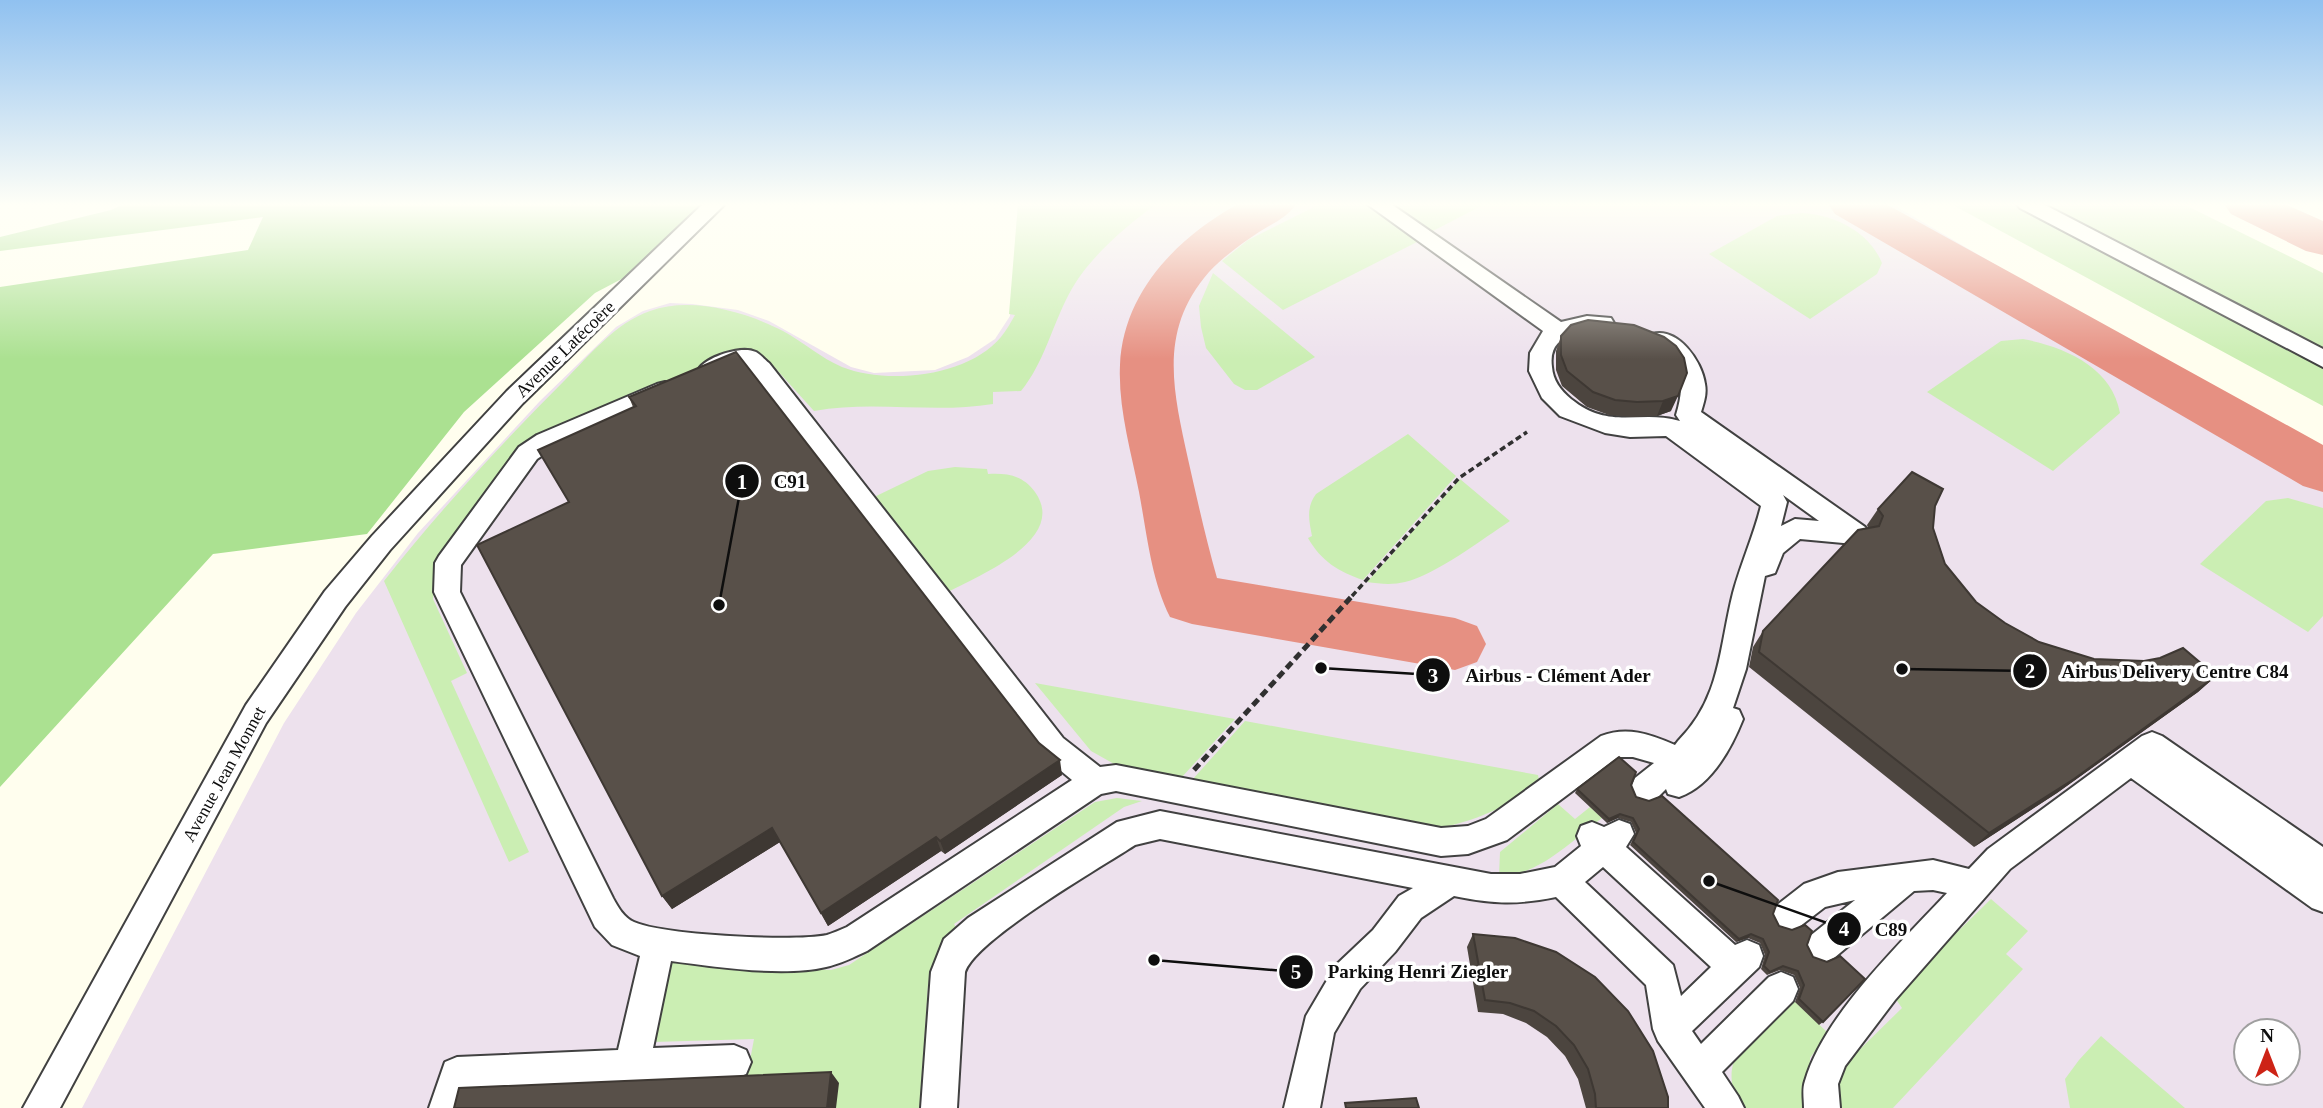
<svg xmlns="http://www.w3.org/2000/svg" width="2323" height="1108" font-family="'Times New Roman',serif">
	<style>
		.industrial { fill: #ede1ed; fill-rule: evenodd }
		.green { fill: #cbeeb3 }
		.forest { fill: #abe191 }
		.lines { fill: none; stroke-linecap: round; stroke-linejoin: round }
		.taxiway { fill: #e69082; fill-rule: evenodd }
		.minor-casing { stroke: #414141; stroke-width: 4 }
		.path-far1 { stroke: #303030; stroke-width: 3.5; stroke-dasharray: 6 3.5; stroke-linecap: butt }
		.path { stroke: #303030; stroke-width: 5; stroke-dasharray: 8 4.5; stroke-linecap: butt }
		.minor { fill: #fff; fill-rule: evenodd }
		.wall { fill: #4c453f }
		.shaded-wall { fill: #3e3833 }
		.building { fill: #585049; stroke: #3e3833; stroke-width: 2 }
		.labels { text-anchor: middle; stroke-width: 7; stroke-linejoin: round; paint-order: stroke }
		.street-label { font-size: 18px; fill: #0e0e0e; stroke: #fff }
		.leader { fill: none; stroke: #0e0e0e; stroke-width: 2.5 }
		.callout-dot { fill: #0e0e0e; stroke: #fff; stroke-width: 2.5 }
		.mark-label { font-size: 21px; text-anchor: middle; font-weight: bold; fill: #fff }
		.callout-label { font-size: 19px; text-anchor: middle; font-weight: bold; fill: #0e0e0e; stroke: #fff; stroke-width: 7; stroke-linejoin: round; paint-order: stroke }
	</style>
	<rect width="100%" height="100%" fill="#fffeee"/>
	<path class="industrial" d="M1018,204H1892L2323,457V1108H82L284,723L356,613L418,533L540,401L616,327L643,311L670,303L692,304L738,310L769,321L851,367L874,373L935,370L968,357L995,339L1010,316ZM2246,1031H2288V1073H2246Z"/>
	<path class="green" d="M1018,204H1156C1124,228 1088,258 1069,294C1052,326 1044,363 1021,391L993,392V404C933,414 874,400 814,411L767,359L739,355L530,447L436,576L433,599L467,673L451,681L529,852L509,862L384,581C439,511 501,444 565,380C590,355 615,323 650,311C691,296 746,312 783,331C803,342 821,358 842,367C887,385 968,377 1001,337C1006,331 1011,322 1015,315L1009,314Z
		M1320,204H1367L1419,241L1283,310L1222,261L1248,240Z
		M1391,204H1485L1431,232Z
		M1951,204H2183L2323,273V406Z
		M1800,213C1833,214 1869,231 1882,263L1877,274L1810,319L1709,254L1777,216Z
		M1213,273L1315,357L1257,390H1245L1234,384L1206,348L1201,327L1199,306Z
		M2023,339C2065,347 2112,367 2120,413L2053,471L1927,392L2001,341Z
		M1408,434L1456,476L1363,580C1339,572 1321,561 1308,538L1312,536C1309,521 1306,507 1316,494Z
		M955,467L987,469L988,474C1007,473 1023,475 1035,492C1069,540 977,576 946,593L870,499L928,471Z
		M1460,479L1510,521C1484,538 1434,576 1405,582C1393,585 1380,584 1367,582Z
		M2288,498L2323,508V616L2308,632L2200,564L2266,501Z
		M1035,683L1235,719L1182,777L1116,765L1091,751Z
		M1245,721L1538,775L1540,785C1503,808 1477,821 1434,829L1192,780Z
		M1117,798L1142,801L1124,807L954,924L957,929L938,949L928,985L920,1108H836L745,1087L754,1039L653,1042L670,961L831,970L849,965L1095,802Z
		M1558,804L1575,819L1590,807L1602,818C1571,841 1539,876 1499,876L1500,852Z
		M1991,899L2028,931L2006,954L2023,969L1893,1108H1834L1836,1081L1847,1062L1902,1008L1893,995Z
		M1787,994L1828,1033L1810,1058V1108H1745C1741,1101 1733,1091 1732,1083C1727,1047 1765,1017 1787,994Z
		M2101,1036L2185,1108H2070L2065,1079L2079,1060Z"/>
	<path class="forest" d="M123,204H706L650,264L595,293L464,412L367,534L213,554L0,787V287L248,250L263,217L0,251V237L111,210Z"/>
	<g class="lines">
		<path class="taxiway" d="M1238,204H1296C1287,218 1273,223 1259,232C1241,244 1223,257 1209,272C1158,330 1173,390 1188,459C1197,499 1206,539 1217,578L1455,618L1477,626L1486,644L1477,662L1455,670L1192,624L1170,617C1151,579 1147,534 1139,492C1131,451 1118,408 1120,365C1123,292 1178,237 1238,204Z
			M1828,204H1886L2323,445V492L2303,486L1835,214Z
			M2224,204H2285L2323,221V255L2306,251L2231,214Z"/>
		<defs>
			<path id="minor" d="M703,204H725L523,403L390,550L345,607L266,723L60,1108H23L246,705L325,591L372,536L507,391Z
				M1367,204H1391L1561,322L1587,316L1611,318L1614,323L1611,328C1587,335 1547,329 1552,367C1553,380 1560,390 1571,399C1611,431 1639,409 1680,421L1676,415C1683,392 1685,372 1665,354C1659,349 1653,347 1649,340L1652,334C1678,327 1702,361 1705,384C1707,394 1704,402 1701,412L1865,527L1869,534L1865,541L1854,544L1800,539L1783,553L1775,573L1765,576L1746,669L1733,708L1739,710L1743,719C1731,749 1711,786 1679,797L1668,794L1666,789L1657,798L1646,802L1635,798L1631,788L1635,778L1654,763L1633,757H1618L1507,840L1468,854L1441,856L1116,791L1101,794L867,951C854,957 840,964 826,967C784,977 715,967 671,961L653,1048L734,1045L746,1050L751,1062L746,1074L734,1079L470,1091L465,1108H429L445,1062L457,1057L618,1050L640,956L612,945L595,927L434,592L435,563L439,556L519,447L537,435L657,384L665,382L673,384L677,390L673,396L555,447L537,459L461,565L460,592L613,898C618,907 624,918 634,922C663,935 794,942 827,935C833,933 840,930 847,927L1072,780L1043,756L753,375L743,366L710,378L702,376L698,370C706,357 741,345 756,352C761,355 765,360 769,363L1063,738L1100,767L1116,765L1441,828L1468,826L1486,819L1601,736C1627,726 1650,734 1675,745L1678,741C1721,698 1719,648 1733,593C1741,563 1754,535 1761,506L1666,436L1630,437L1605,433L1560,416L1542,398L1529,371L1530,353L1543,331ZM1783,495L1819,521L1795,519L1781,526L1787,502Z
				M2017,204H2043L2323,349V367L2020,208Z
				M2152,732L2162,736L2323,847V912L2312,908L2131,778L2010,869L1895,1000L1845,1066L1838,1084L1840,1108H1804C1804,1099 1802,1089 1805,1081C1824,1015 1900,944 1947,893L1933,890L1914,891L1834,958L1822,963L1810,958L1806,947L1810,936L1855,900L1825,907L1799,927L1788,931L1777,927L1772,916L1777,905L1804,884L1838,872L1933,860L1969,869L1988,849L2142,736Z
				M1160,811L1491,874H1520L1555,867L1581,846L1577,836L1581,826L1592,822L1604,827L1619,820L1630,824L1634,834L1626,847L1735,945L1747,940L1759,945L1763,956L1759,967L1692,1031L1701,1044L1769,977L1781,972L1793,977L1798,989L1793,1001L1722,1072L1738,1096L1744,1108H1705L1658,1041L1653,1029L1646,985L1556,897C1517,905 1493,904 1454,896L1421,918L1395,952L1360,989L1334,1033L1320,1108H1284L1306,1016L1336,965L1373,930L1399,896L1413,888L1160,839L1135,845C1100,868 976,939 965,972L957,1108H921L931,972L944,939L968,918L1117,822ZM1603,867L1711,967L1681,996L1673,965L1585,882Z"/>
		</defs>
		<use href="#minor" class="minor-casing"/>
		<path class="path-far1" d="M1352,596L1459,478L1527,432"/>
		<path class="path" d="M1194,770L1353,595"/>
		<use href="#minor" class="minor"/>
	</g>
	<path class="wall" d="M1634,325L1671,411L1657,416L1631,417L1609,415L1587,407L1562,386L1556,370V351L1561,336Z
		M629,397L1062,775L945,854L941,851L828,926L780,842L672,909L662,896L569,502L633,407Z
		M1935,506L1933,528L1945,564L1976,602L2005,623L2039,642L2094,659L2216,676L2198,692L2057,793L1974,847L1749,667L1753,647L1763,631L1868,528L1867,525L1878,509Z
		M1631,785L1636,797L1773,914L1779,926L1807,945L1823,1022L1819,1025L1795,1002L1800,988L1794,975L1780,970L1767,975L1761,969L1765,955L1760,943L1748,938L1736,942L1630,845L1636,833L1631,822L1618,818L1607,823L1575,793L1577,789Z
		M1473,934L1668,1108H1586L1578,1079L1565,1056L1547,1037L1526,1023L1503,1014L1478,1012L1467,947Z"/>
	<path class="shaded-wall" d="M1678,396L1671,411L1657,416L1663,401Z
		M2216,676L2198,692L2057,793L1974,847L1989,833Z
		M1060,760L1062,775L945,854L940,841Z
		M1620,814L1618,818L1607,823L1609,819Z
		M772,828L780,842L672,909L662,896Z
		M936,837L941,851L828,926L821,913Z
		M1751,934L1748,938L1736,942L1739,939Z
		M831,1072L839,1083L836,1108H827Z"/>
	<path class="building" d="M1588,320L1634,325L1664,337L1676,346L1684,358L1687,373L1678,396L1663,401L1637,402L1615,400L1593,392L1567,371L1561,355V336L1571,325Z
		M736,352L1039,743L1060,760L940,841L936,837L821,913L772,828L662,896L477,545L569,502L538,450L636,406L629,397Z
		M1912,472L1943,489L1935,506L1933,528L1945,564L1976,602L2005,623L2039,642L2094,659L2144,661L2160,658L2183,648L2216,676L2074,779L1989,833L1759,652L1763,631L1858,530L1879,526L1883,516L1878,509Z
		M1619,757L1636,772L1631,785L1636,797L1649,801L1662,796L1778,900L1773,914L1779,926L1792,930L1805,925L1812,931L1807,945L1813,957L1827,962L1840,956L1865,979L1823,1022L1799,999L1804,985L1798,971L1783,966L1770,972L1764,966L1769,952L1763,939L1751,934L1739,939L1633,842L1639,829L1633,818L1620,814L1609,819L1577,789Z
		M1473,934L1515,938L1556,952L1595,977L1628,1011L1653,1051L1668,1097V1108H1596L1595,1094L1588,1069L1574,1045L1556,1026L1534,1011L1510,1003L1485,1000Z
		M831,1072L827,1108H454L459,1088Z
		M1416,1098L1419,1108H1346L1345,1103Z"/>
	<linearGradient id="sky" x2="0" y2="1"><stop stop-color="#90c1f0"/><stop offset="0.57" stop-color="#fffff7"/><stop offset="1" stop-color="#fffff7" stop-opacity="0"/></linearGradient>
	<rect width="2323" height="359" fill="url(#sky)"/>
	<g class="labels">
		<g class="street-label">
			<text transform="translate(565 349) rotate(-44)" y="6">Avenue Latécoère</text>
			<text transform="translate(224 774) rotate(-61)" y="6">Avenue Jean Monnet</text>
		</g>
	</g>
	<path class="leader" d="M719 605L742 481M1902 669L2030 671M1321 668L1433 675M1709 881L1844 929M1154 960L1296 972"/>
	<g class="callout-dot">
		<circle cx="719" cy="605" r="7"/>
		<circle cx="1902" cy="669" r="7"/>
		<circle cx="1321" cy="668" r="7"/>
		<circle cx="1709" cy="881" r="7"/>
		<circle cx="1154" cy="960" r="7"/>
		<circle cx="742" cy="481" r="18"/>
		<circle cx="2030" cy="671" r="18"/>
		<circle cx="1433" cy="675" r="18"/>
		<circle cx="1844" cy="929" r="18"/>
		<circle cx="1296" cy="972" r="18"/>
	</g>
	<g class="mark-label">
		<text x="742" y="489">1</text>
		<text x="2030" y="678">2</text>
		<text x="1433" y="683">3</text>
		<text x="1844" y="936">4</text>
		<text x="1296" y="979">5</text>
	</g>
	<g class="callout-label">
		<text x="790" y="488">C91</text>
		<text x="2175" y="678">Airbus Delivery Centre C84</text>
		<text x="1558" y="682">Airbus - Clément Ader</text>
		<text x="1891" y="936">C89</text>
		<text x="1418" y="978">Parking Henri Ziegler</text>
	</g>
	<g transform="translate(2267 1052)"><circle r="33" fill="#ffffff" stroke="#9f9f9f" stroke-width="2"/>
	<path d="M0-5L12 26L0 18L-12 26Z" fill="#cd2316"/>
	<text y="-10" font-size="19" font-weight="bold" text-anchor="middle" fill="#0e0e0e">N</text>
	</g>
</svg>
